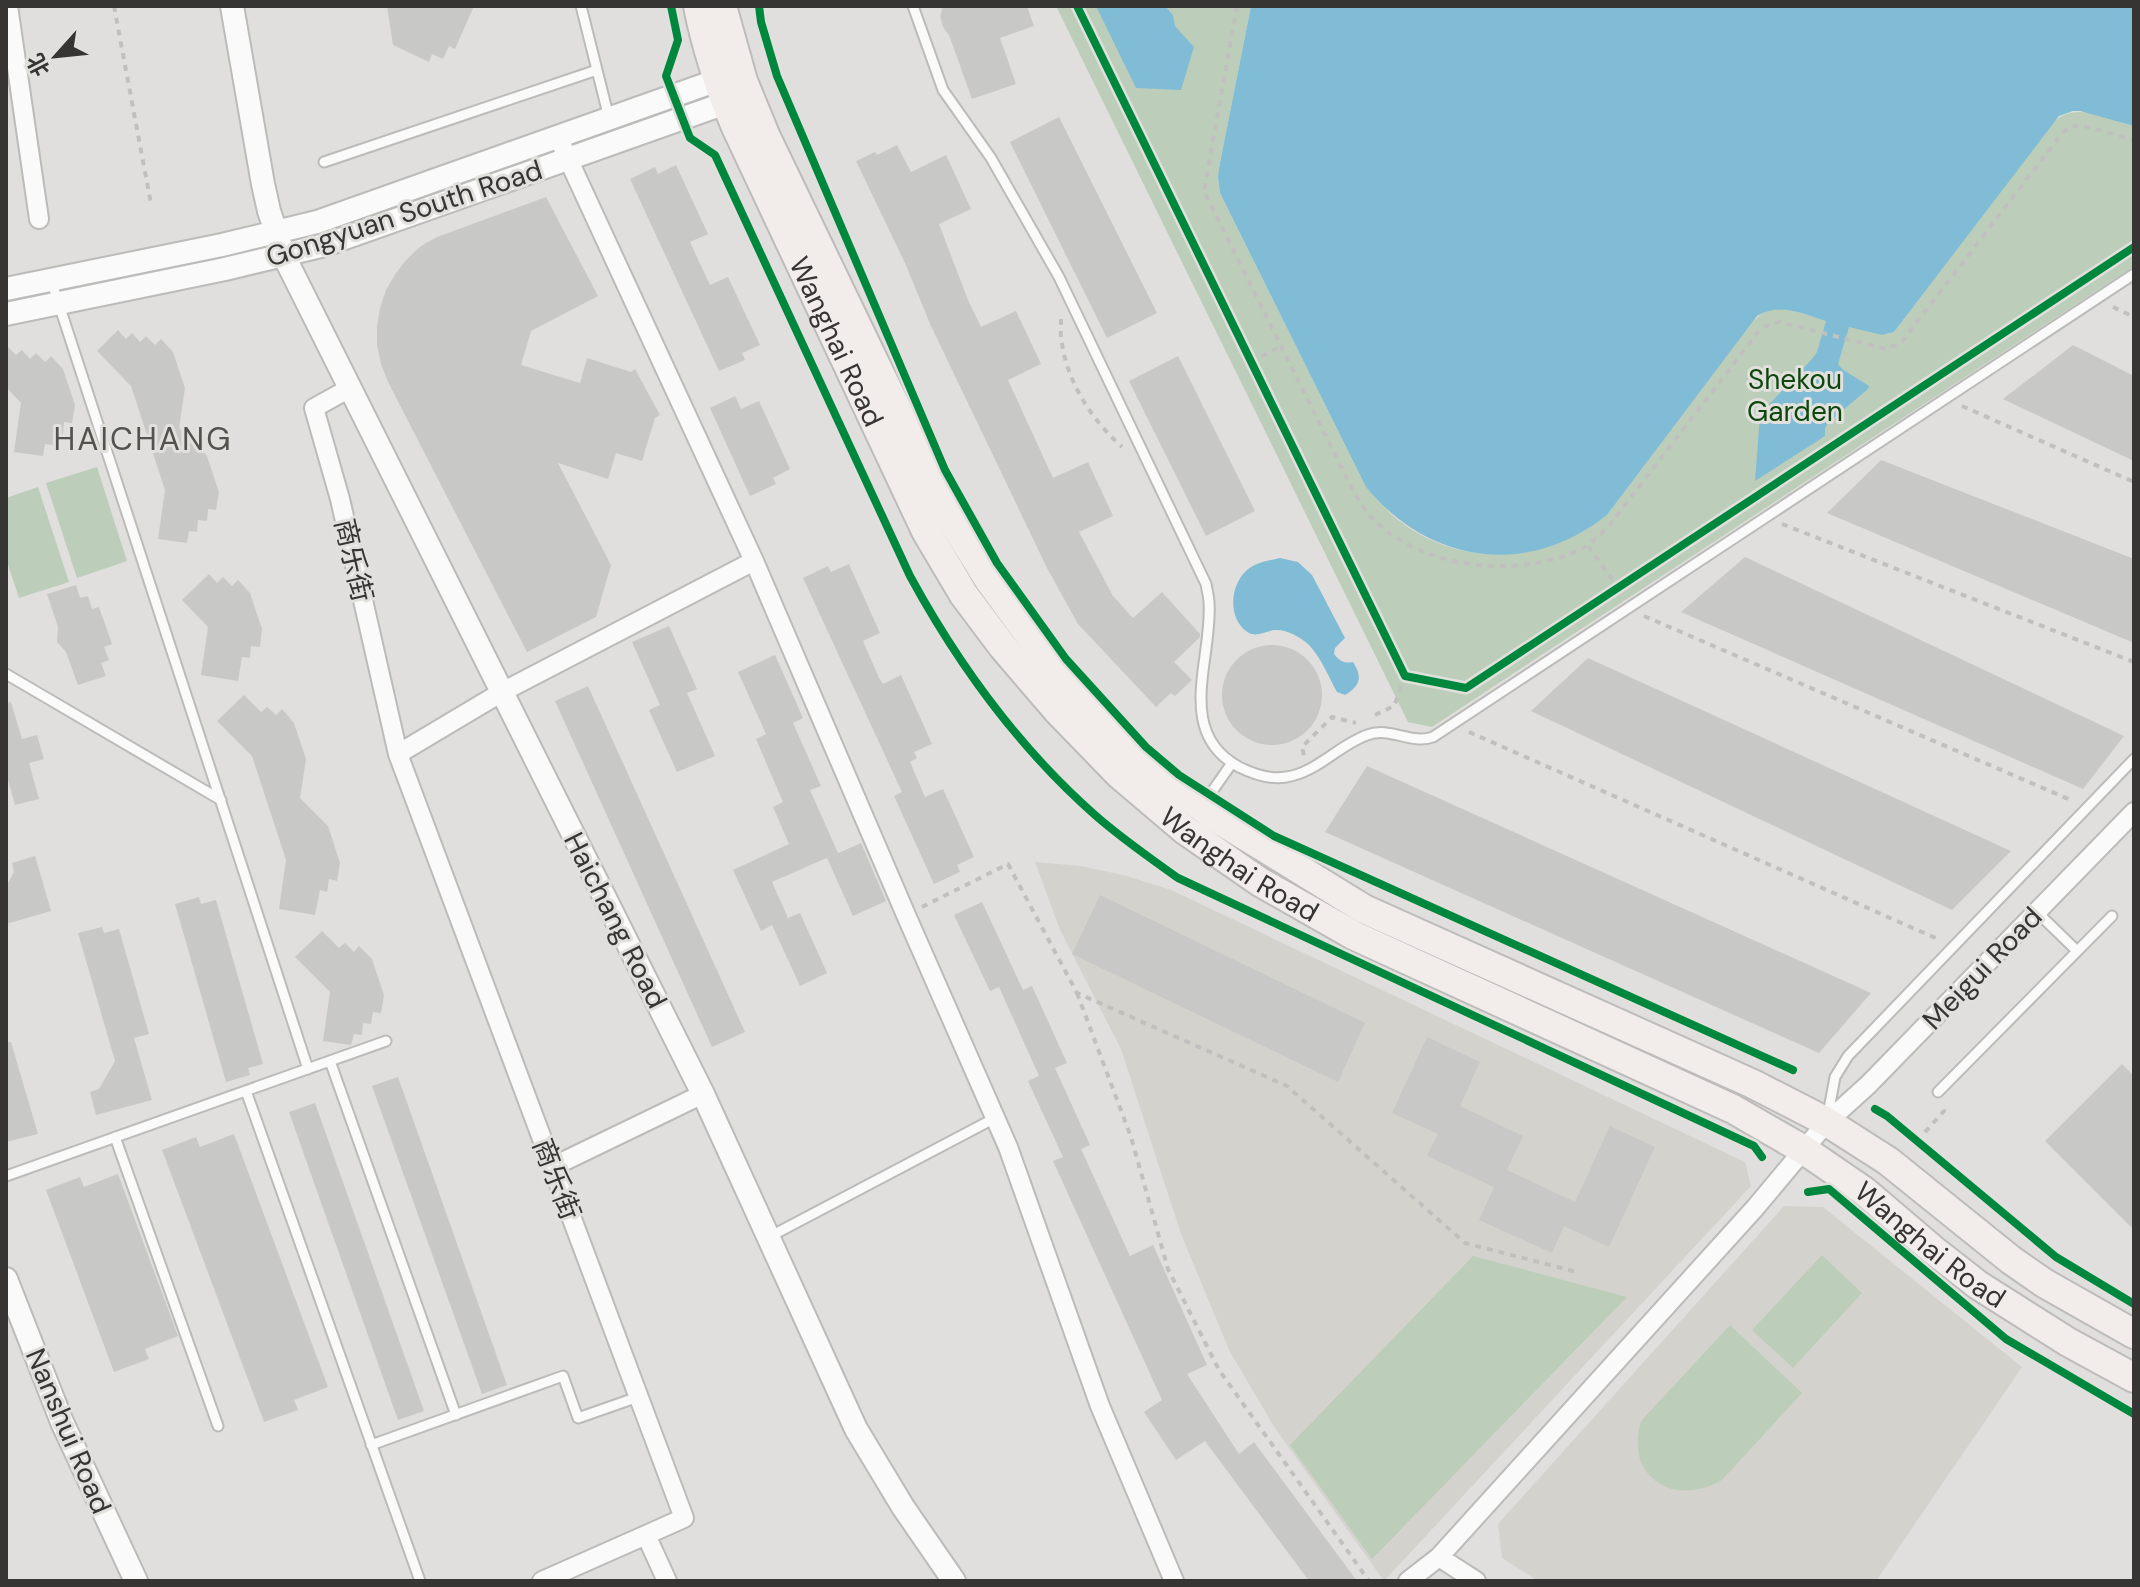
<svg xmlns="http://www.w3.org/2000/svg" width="2140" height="1587" font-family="'DM Sans','Noto Sans SC',sans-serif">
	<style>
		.built { fill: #d4d2cc }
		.green { fill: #bcceb9 }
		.water { fill: #80bcd6 }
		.building { fill: #c8c8c6 }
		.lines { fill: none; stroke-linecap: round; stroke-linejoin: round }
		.service-casing { stroke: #bbbbb9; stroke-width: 13 }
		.minor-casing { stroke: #bbbbb9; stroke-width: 22 }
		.tertiary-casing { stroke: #bbbbb9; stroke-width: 26 }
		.primary-casing { stroke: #bdbcbb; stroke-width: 32 }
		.path { stroke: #c0c0bf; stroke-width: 4; stroke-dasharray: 6 6; stroke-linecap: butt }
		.service { stroke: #fafafa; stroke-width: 9 }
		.minor { stroke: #fafafa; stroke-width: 18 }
		.tertiary { stroke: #fafafa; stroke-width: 22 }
		.primary { stroke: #f2eceb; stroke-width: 28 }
		.cycleway-casing { stroke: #e1e0dc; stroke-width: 13 }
		.cycleway { stroke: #00873e; stroke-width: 8 }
		.labels { text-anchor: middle; stroke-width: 6; stroke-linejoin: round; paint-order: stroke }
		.street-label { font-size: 28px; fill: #363534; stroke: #e1e0dc }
		.park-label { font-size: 28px; fill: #0e470e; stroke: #e1e0dc }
		.quarter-label { font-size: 32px; letter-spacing: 2px; fill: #53524f; stroke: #e1e0dc }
	</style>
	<rect width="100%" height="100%" fill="#e0dfdd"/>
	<path class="built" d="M1035,862L1081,866L1127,876L1171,890L1745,1162L1751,1186L1384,1581L1275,1428L1230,1352L1181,1234L1121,1049L1060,930Z
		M1784,1206L1823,1207L2022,1367L1876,1581H1538L1502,1558L1498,1524Z"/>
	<path class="green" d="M1056,6H1251L1219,168L1218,177L1220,193L1366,487C1377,499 1387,512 1401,522C1463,569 1547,563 1607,515L1752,322L1765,311L1783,308L1882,335L1894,332L2053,123C2074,100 2108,119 2134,126V266L1432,727L1408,722Z
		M97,467L127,561L77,578L46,483Z
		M38,487L69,582L19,598L6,559V498Z
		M1822,1255L1862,1293L1793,1368L1752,1330Z
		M1473,1256L1627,1297L1372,1559L1290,1445Z
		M1730,1325L1802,1393L1722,1480C1674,1508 1624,1477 1641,1421Z"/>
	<path class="water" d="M1096,6H1165L1173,15L1175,26L1194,47L1181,90L1136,88Z
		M1251,6H2134V126L2080,111H2073L2059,116L1894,332L1882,335L1849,327L1838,364L1842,369L1869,386L1868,389L1829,422L1825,428V436L1755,481L1760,414L1812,359L1817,352L1826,321C1803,314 1780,302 1757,316L1607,515C1528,578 1429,564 1366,487L1220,193L1218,177L1219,168Z
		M1280,558L1298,562L1312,575L1345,638L1335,648L1334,654C1340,661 1344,664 1353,662C1363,677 1360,686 1345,695L1337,692C1328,676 1321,657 1308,644C1300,637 1286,629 1275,630C1264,631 1256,639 1246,631C1228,617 1230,586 1246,571C1256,562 1268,561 1280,558Z"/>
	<path class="building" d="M387,6H474L455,49L449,46L443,59L432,54L429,62L393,45Z
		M943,6H1027L1034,26L1000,38L1016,84L972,99L949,35L943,27L940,16Z
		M1059,117L1157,313L1107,338L1010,142Z
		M897,145L911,172L946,155L971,209L939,224L968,300L981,327L1016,311L1041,364L1008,380L1053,478L1088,462L1113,516L1079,532L1113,596L1133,618L1162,592L1200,634V637L1174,662L1192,680L1175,696L1171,693L1156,707L1078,624L1047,568L931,326L905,263L856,161L875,152L877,155Z
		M676,165L708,234L690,242L710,285L728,277L760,345L742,353L745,360L719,371L630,179L655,167L658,174Z
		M546,197L598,296L531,331L521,365L580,383L587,358L631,372L635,369L660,415L655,418L642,461L616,453L608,479L558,463L611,565L596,617L527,652L388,382L381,364L377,345V326L380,308L386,290L396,273L407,259L421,246L437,237Z
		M118,330L126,339L132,333L140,342L146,336L155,345L161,339L173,352L185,388L179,428L207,456L219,492L216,510L208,509L207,521L198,520L197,532L189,531L187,543L158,539L165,490L131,386L97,351Z
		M6,345L16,355L22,350L30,359L36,353L45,362L51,356L63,369L75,405L72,423L64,422L63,434L55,433L53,445L45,444L43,456L14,452L21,403L6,387Z
		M2073,345L2134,376V461L2003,399Z
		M1178,356L1255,511L1206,536L1129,381Z
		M735,396L741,409L759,401L790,469L773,478L776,484L750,496L710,408Z
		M1881,460L2134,559V643L1827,513Z
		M1745,557L2124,736L2083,789L1681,612Z
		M849,564L880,633L863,641L879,678L883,684L901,675L932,744L914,752L917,758L910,762L925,797L943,789L974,857L957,865L960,872L934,884L894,796L902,792L803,578L828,566L831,572Z
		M209,574L217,583L223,577L232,586L238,580L250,593L262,629L260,647L251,646L250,658L242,657L238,681L201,675L208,627L182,600Z
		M76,585L80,598L88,596L92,609L99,607L112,644L104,647L109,660L101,663L106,676L78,685L66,652L57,642L58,627L47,594Z
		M669,626L697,689L687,693L715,756L677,772L649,710L660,705L632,642Z
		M1222 695a50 50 0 1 1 100 0a50 50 0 1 1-100 0Z
		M775,655L803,718L793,723L821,786L810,790L838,853L772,882L788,918L800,913L827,973L800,986L772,925L761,931L733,870L789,844L773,807L783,802L756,739L766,734L738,672Z
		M1588,658L2011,851L1952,910L1531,711Z
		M588,686L745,1032L712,1047L555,701Z
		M244,695L261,712L267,707L276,715L282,709L294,723L306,759L300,798L328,826L340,863L337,881L329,879L327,892L320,890L315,915L279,909L286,860L252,756L217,721Z
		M11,702L22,739L37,735L44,759L29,763L39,799L15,805L6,773V703Z
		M1367,766L1871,993L1819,1053L1325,832Z
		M861,843L886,901L853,916L827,858Z
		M35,856L51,911L6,924V887L14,872L12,863Z
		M1100,895L1365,1023L1338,1082L1072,954Z
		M199,897L201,904L216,900L263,1064L248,1068L250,1075L226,1082L175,904Z
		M982,902L1023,990L1032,986L1067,1063L1055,1068L1090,1145L1081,1149L1130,1256L1153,1245L1207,1365L1187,1374L1239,1454L1254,1442L1357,1581H1309L1205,1441L1176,1460L1144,1412L1162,1400L1053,1161L1063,1157L1028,1081L1039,1076L999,987L990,991L954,915Z
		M102,927L104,933L119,929L149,1034L134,1038L152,1100L96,1115L90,1092L99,1089L115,1061L78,933Z
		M322,931L339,948L345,943L354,952L359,946L372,959L384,995L381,1013L373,1012L371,1024L363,1023L362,1035L354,1034L351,1045L323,1041L330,992L295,957Z
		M1427,1037L1480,1062L1460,1106L1523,1136L1507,1170L1575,1202L1610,1126L1655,1147L1609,1247L1564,1226L1552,1253L1479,1220L1494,1187L1427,1156L1438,1134L1392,1113Z
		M6,1042H11L38,1134L6,1142Z
		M2122,1064L2134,1076V1230L2045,1141Z
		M398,1077L507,1385L482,1394L372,1086Z
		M315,1103L424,1411L398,1420L289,1112Z
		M234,1134L328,1387L294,1400L298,1410L264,1422L162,1150L196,1137L200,1147Z
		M118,1174L178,1336L145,1349L149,1359L114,1372L46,1190L80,1177L84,1187Z"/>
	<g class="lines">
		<defs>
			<path id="service" d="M581,6L609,118
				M913,6L943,90L991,158L1059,277L1206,584C1207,590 1209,597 1209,603C1213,658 1174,732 1239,767C1253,774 1269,780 1286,777C1316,773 1339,745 1367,735C1390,726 1411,745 1433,737L2134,274
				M324,162L597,70
				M51,280L308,1069
				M6,674L221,800
				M1204,803L1232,763
				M2037,912L2077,951
				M330,1061L456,1415
				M246,1091L420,1581
				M1938,1092L2112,916
				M1827,1120L1835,1077L1848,1056L2134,759
				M115,1137L218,1426
				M6,1176L386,1041
				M769,1237L995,1118
				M371,1445L563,1376L578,1418L638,1397"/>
			<path id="minor" d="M8,6L39,219
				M558,137L754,561L906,915L1008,1147L1100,1406L1174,1581
				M350,388L314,408L340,499L398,754L684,1518L646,1535L667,1581
				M398,754L502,692L754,561
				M552,1167L703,1094
				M1439,1557L1476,1581
				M542,1581L646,1535
				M1408,1581L1439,1557L1755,1208L1827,1122L1868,1085L2134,812"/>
			<path id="tertiary" d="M232,6L263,184L269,211L284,256L703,1094L856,1429L903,1507L954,1581
				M6,289L222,245L317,222L732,75
				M6,314L225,269L325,245L740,98
				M6,1279L62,1422L136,1581"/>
			<g id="primary">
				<path id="s1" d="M698,6C706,47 719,86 735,125L926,531L964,595L1003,647L1057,710L1119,774L1185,830L1260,882L1355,936L1733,1109L1764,1127L1804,1150L1864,1191L1932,1249L1978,1285L2068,1342L2134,1378"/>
				<path d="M722,6L743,81L766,137L946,511L989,580L1043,654L1110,730L1156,772L1213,816L1364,909L1753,1084L1827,1122L1888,1161L2011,1260L2044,1283L2134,1334"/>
			</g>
		</defs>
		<use href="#service" class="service-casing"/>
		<use href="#minor" class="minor-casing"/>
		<use href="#tertiary" class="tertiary-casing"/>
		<use href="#primary" class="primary-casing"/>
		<path class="path" d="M114,6L151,204
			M1237,6L1204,191L1353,491C1360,501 1366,513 1375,521C1427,571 1522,579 1585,547C1593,542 1601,533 1608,527L1759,331L1770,324L1780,322L1886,349L1901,343L2063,132L2072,126H2084L2134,140
			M2113,307L2134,317
			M1061,319C1061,327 1060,336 1062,344C1068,384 1093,421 1122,447
			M1251,362L1281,346
			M1962,406L2134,482
			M1782,524L2134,662
			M1588,546L1618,587
			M1644,616L2073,801
			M1375,715L1394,706L1405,676
			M1469,732L1940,940
			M1304,755L1302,747L1332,717L1356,723
			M922,907L1008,864L1077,993L1287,1086L1465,1243L1577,1272
			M1077,993L1131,1137L1168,1269L1219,1370L1369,1581
			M1917,1141L1944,1111L1943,1106"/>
		<use href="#service" class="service"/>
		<use href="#minor" class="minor"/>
		<use href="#tertiary" class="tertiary"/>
		<use href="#primary" class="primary"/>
		<defs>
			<path id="cycleway" d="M671,6L678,40L666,76L690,138L715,155L910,576C959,666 1018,747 1095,815C1121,838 1150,858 1178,878L1754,1146L1762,1157
				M759,6L761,22L777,76L945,470L997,563L1066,659L1146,747L1179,775L1274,836L1793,1070
				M1077,6L1405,676L1466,688L2134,247
				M1875,1109L1887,1116L2056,1257L2134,1304
				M1808,1192L1829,1189L2006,1339L2134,1414"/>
		</defs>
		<use href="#cycleway" class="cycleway-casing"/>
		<use href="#cycleway" class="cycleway"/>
	</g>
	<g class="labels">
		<g class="street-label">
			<text transform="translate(404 213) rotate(-18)" y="10">Gongyuan South Road</text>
			<text dy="10" stroke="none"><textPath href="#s1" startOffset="364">Wanghai Road</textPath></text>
			<text transform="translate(354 560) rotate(77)" y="10">商乐街</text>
			<text dy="10" stroke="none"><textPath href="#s1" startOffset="1036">Wanghai Road</textPath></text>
			<text transform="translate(616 920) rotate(63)" y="10">Haichang Road</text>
			<text transform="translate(1982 968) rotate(-46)" y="10">Meigui Road</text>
			<text transform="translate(557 1179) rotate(69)" y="10">商乐街</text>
			<text dy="10" stroke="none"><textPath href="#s1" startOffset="1828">Wanghai Road</textPath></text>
			<text transform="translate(69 1431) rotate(67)" y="10">Nanshui Road</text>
		</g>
		<g class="park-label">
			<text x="1795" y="389">Shekou<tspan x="1795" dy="32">Garden</tspan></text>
		</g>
		<g class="quarter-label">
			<text x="143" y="450">HAICHANG</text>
		</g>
	</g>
	<rect width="2140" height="1587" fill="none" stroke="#363534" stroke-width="16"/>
	<g transform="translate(56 56) rotate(243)" stroke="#e1e0dc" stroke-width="6" paint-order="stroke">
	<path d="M0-6L14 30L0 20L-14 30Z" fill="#363534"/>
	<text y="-12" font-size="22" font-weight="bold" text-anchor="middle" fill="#363534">北</text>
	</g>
</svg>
